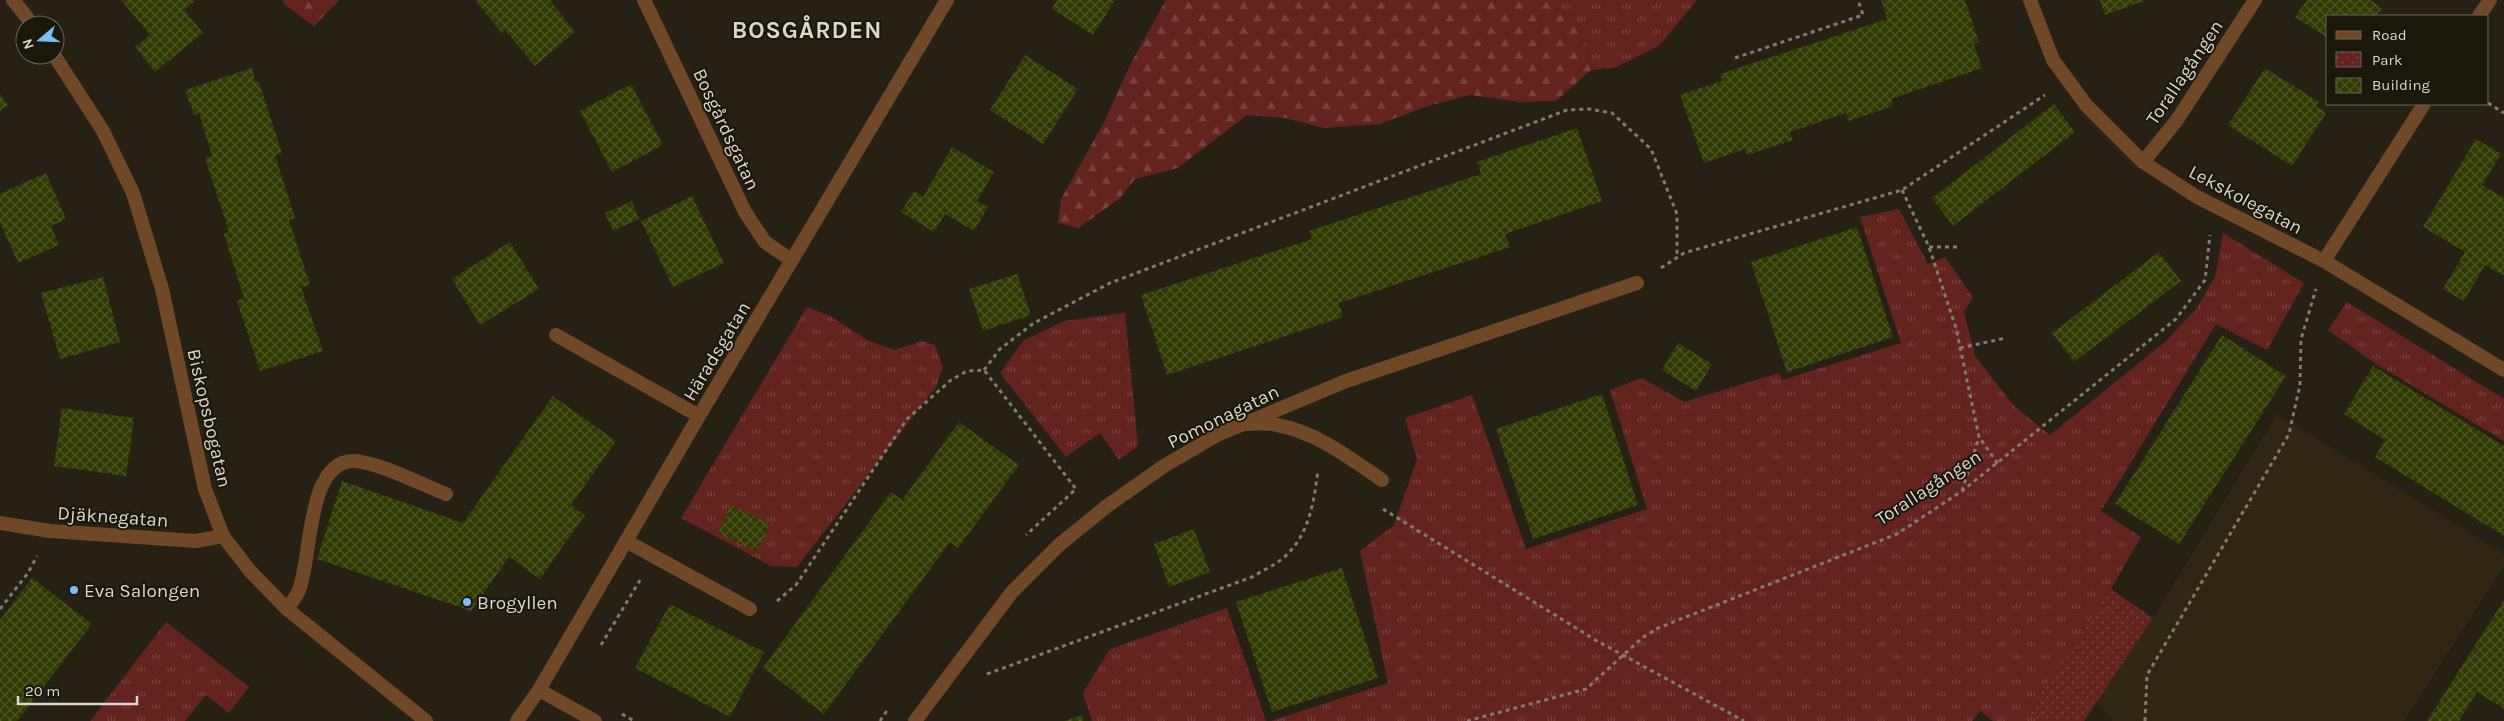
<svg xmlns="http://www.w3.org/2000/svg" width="2504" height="721" font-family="Karla,sans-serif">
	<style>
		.built { fill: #2f2714 }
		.grass { fill: url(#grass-tufts) }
		.forest { fill: url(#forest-firs) }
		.park { fill: url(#park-dots) }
		.building { fill: url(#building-cross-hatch) }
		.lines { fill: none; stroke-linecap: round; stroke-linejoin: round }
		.path { stroke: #807b71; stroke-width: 3; stroke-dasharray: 4 4; stroke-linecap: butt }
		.service { stroke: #704828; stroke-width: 14 }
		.minor { stroke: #704828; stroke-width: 14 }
		.poi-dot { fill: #7abef8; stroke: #1c170b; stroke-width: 2 }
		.labels { text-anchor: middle; stroke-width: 4; stroke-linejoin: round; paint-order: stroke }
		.street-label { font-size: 19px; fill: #dbd7cf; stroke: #1c170b }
		.poi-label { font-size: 19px; fill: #dbd7cf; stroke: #1c170b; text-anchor: start }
		.district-label { font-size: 24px; font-weight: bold; letter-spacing: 1px; fill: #dbd7cf; stroke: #1c170b }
	</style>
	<defs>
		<pattern id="grass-tufts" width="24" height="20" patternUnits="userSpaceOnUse" patternTransform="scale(1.25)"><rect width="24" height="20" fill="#63231f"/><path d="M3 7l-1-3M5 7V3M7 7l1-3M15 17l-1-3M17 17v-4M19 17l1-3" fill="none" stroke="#79423e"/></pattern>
		<pattern id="forest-firs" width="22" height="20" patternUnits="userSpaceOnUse" patternTransform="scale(1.25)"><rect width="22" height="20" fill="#63231f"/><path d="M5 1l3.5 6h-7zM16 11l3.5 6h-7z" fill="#79423e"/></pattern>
		<pattern id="park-dots" width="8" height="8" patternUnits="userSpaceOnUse" patternTransform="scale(1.25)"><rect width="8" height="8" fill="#63231f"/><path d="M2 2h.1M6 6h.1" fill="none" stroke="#79423e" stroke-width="1.8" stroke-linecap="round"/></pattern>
		<pattern id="building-cross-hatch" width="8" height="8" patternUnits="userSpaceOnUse" patternTransform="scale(1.25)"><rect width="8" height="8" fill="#2f3900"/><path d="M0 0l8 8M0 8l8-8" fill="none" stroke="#4d5524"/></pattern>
	</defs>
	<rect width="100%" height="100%" fill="#262114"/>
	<path class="built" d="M2277,414L2504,554V566L2404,721H2113L2096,703L2153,618Z"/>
	<path class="grass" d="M1547,0H1697L1659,46L1617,67L1591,70L1583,34Z
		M1899,209L1928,264L1945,257L1973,297L1964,312L1975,356L2014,406L2050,435L2166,341L2196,309L2215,277L2223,233L2304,283L2267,350L2216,324L2101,511L2141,537L2111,589L2028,713L2039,721H1993L1980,711L1972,721H1271L1388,683L1360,551L1394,525L1417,459L1405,418L1472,395L1526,549L1647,509L1610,390L1642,378L1684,402L1779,373L1782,380L1901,343L1860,217Z
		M2347,302L2504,399V441L2376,364L2328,330Z
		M807,307L830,316L869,341L895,350L922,341L935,345L943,367L936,387L797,567L771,566L681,518Z
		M1125,313L1138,446L1119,460L1100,433L1066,457L1000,373L1024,340L1064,321Z
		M1227,608L1266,721H1092L1083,693L1110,649Z
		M166,622L249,687L229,713L206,695L185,721H90Z"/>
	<path class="forest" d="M282,0H339L314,26L285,5Z
		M1166,0H1547L1583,34L1591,70L1556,101L1520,102L1470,95L1428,106L1380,124L1324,128L1285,118L1247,115L1178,168L1135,179L1119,199L1078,228L1058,223L1061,199L1104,122L1130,65Z"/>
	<path class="park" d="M2111,589L2153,618L2084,721H2039L2027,713Z"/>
	<path class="building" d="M121,0H196L184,10L203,33L155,72L135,47L150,35Z
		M475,0H550L575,32L535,66L505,30L502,33Z
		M1057,0H1115L1093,35L1052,9Z
		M1881,0H1965L1979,42L1974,44L1982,68L1891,99L1893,106L1849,121L1846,113L1790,132L1793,140L1747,155L1745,149L1704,163L1680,95L1722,81L1720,74L1887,19Z
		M2100,0H2146L2105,15Z
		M2307,0H2370L2382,8L2376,16H2328V38L2295,17Z
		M1025,55L1078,89L1043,144L990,110Z
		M252,68L256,83L259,82L282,153L275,155L295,218L289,220L310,285L301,287L323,351L260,371L237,301L244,298L224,234L229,232L205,158L212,156L199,113L194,115L185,90Z
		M2265,68L2319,102L2316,106L2326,113L2292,166L2228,125Z
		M631,84L663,145L612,172L580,111Z
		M0,94L8,105L0,111Z
		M2054,104L2075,132L1953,226L1932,198Z
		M1577,128L1602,201L1505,234L1510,247L1339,303L1343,317L1167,375L1141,295L1312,239L1309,231L1481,174L1477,162Z
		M2476,139L2501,154L2482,185L2504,198V276L2485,265L2464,301L2443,289L2465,252L2423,227Z
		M952,147L994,172L977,201L988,207L974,231L945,214L934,232L901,212L914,191L923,197Z
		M46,173L66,219L51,226L59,245L18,263L0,222V194Z
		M692,196L724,263L673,287L641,221Z
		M632,201L639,219L613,231L605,213Z
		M1857,227L1893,337L1787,372L1751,262Z
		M510,242L539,289L480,325L452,279Z
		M2159,252L2181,281L2074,362L2052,333Z
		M1017,274L1031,315L983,331L969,289Z
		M103,277L120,342L60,359L41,293Z
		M2222,335L2286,376L2179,544L2115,504Z
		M1678,343L1712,364L1696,391L1662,370Z
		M2373,366L2504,446V536L2375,457L2385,440L2344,414Z
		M1602,394L1638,505L1533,539L1496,429Z
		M553,396L616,441L571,505L585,515L540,579L509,557L471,611L317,559L342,481L463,523Z
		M62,408L134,418L126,476L54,466Z
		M959,422L1019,465L958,548L950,542L824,714L763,668L891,492L902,500Z
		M731,505L770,524L757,552L718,533Z
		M1194,529L1210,572L1169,587L1154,544Z
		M1342,568L1378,678L1272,712L1236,602Z
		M32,578L92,624L17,721H0V620Z
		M2504,600V709L2477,692L2459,721H2427Z
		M670,604L764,652L730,717L635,668Z
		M1082,715L1084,721H1064Z"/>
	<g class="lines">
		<path class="path" d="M1735,58L1863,15L1858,0
			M2488,103L2504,113
			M1902,190L1929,247L1956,328L1979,437L1998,464
			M1929,247H1961
			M1661,268L1684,253L1902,190L2045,95
			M1960,348L2006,338
			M984,370L1000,349L1034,323L1110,283L1567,110L1589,109L1612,113L1651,149L1677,214V258
			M1962,491L1979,437
			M1383,509L1597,641L1744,721
			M777,601L796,585L907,419L951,380L967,371L984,370L1076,489L1026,535
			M0,609L28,573L37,556
			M601,645L640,580
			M987,674L1252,577C1262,571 1273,566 1282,559C1309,537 1314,502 1318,470
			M622,714L634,721
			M880,721L888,709
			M1467,721L1586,689L1642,638L1658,628L1897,534L1962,491L2176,319L2205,280L2210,235
			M2145,721L2147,675L2289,434L2300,385L2301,339L2316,289"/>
		<path class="service" d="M2143,162L2177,120L2255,0
			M556,335L699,416
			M1243,424C1254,424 1266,422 1277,425C1316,432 1350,458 1382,480
			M626,541L750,609
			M287,609C291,603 297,596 299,590C312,558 306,462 353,461C376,461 423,485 446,494"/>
		<path class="minor" d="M13,0L33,25
			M644,0L745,212L765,242L791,260
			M2030,0L2053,60L2086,105L2143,162L2197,197L2324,261L2504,370
			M2479,16L2490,0
			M54,55L103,131L133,193L162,289L205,489L223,536L250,571L287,609L426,721
			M2324,261L2424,104
			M0,523L50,531L196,541L223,536
			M539,690L595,721
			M517,721L539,690L699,416L947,0
			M915,721L1012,592L1059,545L1107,506L1164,466L1217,435L1346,381L1637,283"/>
	</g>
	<g class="poi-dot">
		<circle cx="74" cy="590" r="5"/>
		<circle cx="467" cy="602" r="5"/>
	</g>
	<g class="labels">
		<g class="street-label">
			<text transform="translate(2184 72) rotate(-56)" y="7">Torallagången</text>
			<text transform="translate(727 129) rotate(65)" y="7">Bosgårdsgatan</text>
			<text transform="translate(2246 199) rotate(28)" y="7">Lekskolegatan</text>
			<text transform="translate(716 351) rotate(-59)" y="7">Häradsgatan</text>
			<text transform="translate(1223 416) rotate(-26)" y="7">Pomonagatan</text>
			<text transform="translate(210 418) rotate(77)" y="7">Biskopsbogatan</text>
			<text transform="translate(1928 487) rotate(-33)" y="7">Torallagången</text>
			<text transform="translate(113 516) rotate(4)" y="7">Djäknegatan</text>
		</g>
		<g class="poi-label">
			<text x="84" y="597">Eva Salongen</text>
			<text x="477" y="609">Brogyllen</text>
		</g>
		<g class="district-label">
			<text x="807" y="38">BOSGÅRDEN</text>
		</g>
	</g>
	<rect x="2326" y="15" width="162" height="90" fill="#1c170b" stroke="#686459"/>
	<rect x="2336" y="31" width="25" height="8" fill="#704828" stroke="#686459"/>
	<text x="2372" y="40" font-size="15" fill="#dbd7cf">Road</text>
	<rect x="2336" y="52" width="25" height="15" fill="url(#park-dots)" stroke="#686459"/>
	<text x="2372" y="65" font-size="15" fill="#dbd7cf">Park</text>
	<rect x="2336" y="78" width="25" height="15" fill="url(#building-cross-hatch)" stroke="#686459"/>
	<text x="2372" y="90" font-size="15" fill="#dbd7cf">Building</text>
	<g transform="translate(40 40) rotate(251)"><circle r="24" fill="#1c170b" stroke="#686459"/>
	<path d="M0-4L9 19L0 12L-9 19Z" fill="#7abef8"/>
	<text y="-8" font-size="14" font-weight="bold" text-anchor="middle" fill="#dbd7cf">N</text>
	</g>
	<path d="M18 696v8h119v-8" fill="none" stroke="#dbd7cf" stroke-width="2.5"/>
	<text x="25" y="696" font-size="15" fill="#dbd7cf" stroke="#1c170b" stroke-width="4" paint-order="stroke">20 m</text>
</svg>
